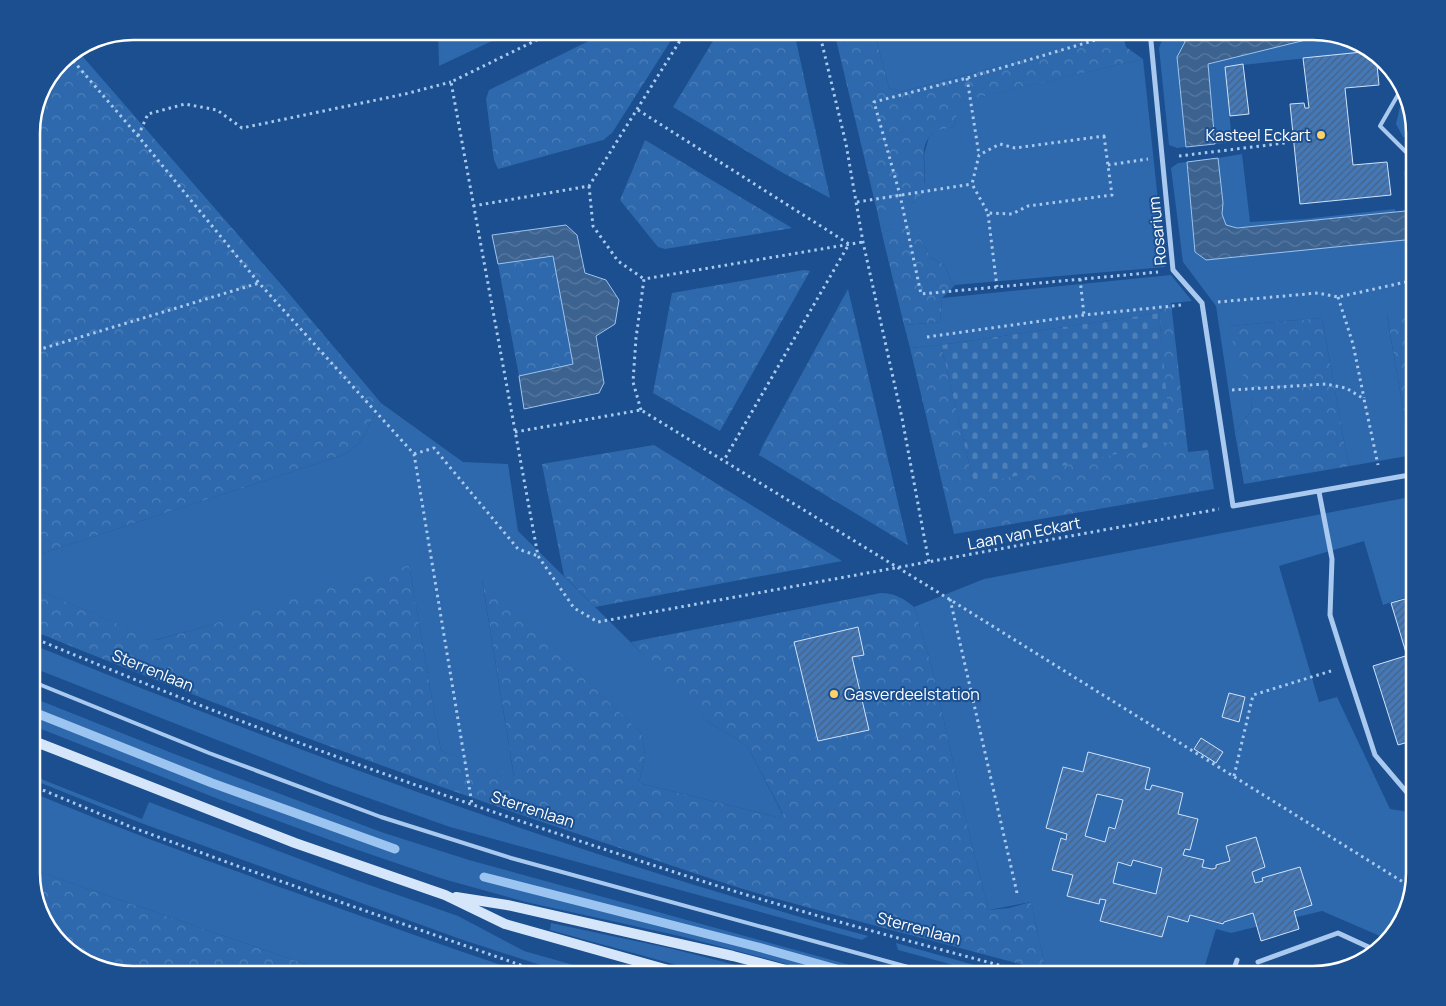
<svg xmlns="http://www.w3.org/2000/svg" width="1446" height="1006" font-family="Manrope,sans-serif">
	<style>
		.green { fill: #2e69ad }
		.forest { fill: url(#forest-crowns) }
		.cemetery { fill: url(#cemetery-stones) }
		.water { fill: url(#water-waves); stroke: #9cc4f0 }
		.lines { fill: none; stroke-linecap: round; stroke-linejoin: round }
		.stream { stroke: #9cc4f0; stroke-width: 9 }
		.building { fill: url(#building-hatch); stroke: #cfe3fa; fill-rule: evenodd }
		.path { stroke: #a9c9ee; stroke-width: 3; stroke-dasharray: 2.5 4; stroke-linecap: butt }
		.lane { stroke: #a9c9ee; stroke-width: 4 }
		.street { stroke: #a9c9ee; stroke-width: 5 }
		.secondary { stroke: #d6e6fa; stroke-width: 10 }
		.poi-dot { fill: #ffd166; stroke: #1b4f8f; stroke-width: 2 }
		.labels { text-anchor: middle; stroke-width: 4; stroke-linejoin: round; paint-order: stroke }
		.poi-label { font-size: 16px; fill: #fff; stroke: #1b4f8f; text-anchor: end }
		.street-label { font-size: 16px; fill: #fff; stroke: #1b4f8f }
		.rim { fill: none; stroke: #fff; stroke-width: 2.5 }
	</style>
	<defs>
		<pattern id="forest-crowns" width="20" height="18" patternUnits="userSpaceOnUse" patternTransform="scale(1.25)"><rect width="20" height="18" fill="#2e69ad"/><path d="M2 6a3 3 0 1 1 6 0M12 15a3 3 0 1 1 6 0" fill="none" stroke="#4d80b9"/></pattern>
		<pattern id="cemetery-stones" width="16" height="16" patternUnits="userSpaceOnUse" patternTransform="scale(1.25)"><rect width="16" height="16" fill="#2e69ad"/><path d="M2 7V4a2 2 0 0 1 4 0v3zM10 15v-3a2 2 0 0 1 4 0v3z" fill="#4d80b9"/></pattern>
		<pattern id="water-waves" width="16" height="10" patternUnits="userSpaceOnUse" patternTransform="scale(1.25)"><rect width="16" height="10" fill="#3c6290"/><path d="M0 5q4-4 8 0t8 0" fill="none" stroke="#597aa1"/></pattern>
		<pattern id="building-hatch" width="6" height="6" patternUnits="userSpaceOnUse" patternTransform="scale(1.25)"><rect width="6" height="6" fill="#4478b7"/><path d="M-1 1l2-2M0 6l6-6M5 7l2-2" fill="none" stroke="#486282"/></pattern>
	</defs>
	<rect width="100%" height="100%" fill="#1b4f8f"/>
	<path class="green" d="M438,31H513L439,66Z
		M874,31H1122L1123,34L900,92L889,88Z
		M1326,35L1370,48L1371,51L1225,67L1232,142L1215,144L1208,64Z
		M1184,37L1185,42L1177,57L1186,147L1177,148L1169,145L1159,48L1162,40Z
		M1143,59L1165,267L955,285L951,281L945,265L931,258L918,235L892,228L882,234L877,211L914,202L925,182L924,154L929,137L936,131L953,127L956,120L958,102Z
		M1407,103L1415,132V141L1403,137L1396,124L1400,107Z
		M1242,154L1250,222L1304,219L1395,209V212L1236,228L1226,225L1222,214L1223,203L1218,158Z
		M1415,159V210L1408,211L1404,172Z
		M1187,162L1195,252L1206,260L1415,239V313L1387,316L1404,414L1413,455L1350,466L1345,447L1322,318L1230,326L1252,401L1251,411L1235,433L1216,306L1183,262L1171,168L1178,163Z
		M1171,275L1192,301L1171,303L1159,313L941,345L910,348L904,325L940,322L942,298Z
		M381,403L463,462L508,464L518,531L672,683L708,722L736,738L749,749L783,815L781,818L639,783L645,755L642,734L482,580L514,777L441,751L409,565L197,629L155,640L31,587V557L346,454L360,442Z
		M1415,496V594L1383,605L1364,541L1279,566L1319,702L1337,697L1390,809L1409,812L1415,827V874L1398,930L1387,939L1322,911L1231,933L1216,929L1202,975H1191L1162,966L1159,975H1062L1046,971L1031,902L989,910L973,850L931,664L914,607L984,579Z
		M31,644C248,732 466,813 688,883C748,901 807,920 868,936L862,940L450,827L329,784L31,667Z
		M31,697L177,755L381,832L469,860L886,975H828L684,937L526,902L443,879L349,847L221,800L31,725Z
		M31,775L142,819L149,802L355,880L458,916L524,951L609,975H571L460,939L141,823L31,779Z
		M31,792C122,830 213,863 305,896C380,923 455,950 531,975H337L48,875L31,868Z
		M551,923L673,949L775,975H713L550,930Z
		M896,943L1010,975H990L898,950Z"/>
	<path class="forest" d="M609,31H677L612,133L603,140L498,169L494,160L486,99L489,90Z
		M719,31H794L830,198L783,173L673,107Z
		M834,31H874L889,88L900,92L1123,34L1126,47L1143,59L959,102L956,120L953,127C947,129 940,129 934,133C911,148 937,185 915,201C905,208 888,209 877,211Z
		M77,50L286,290L381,403L360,442L346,454L31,557V126L39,94L61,61Z
		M645,140L792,228L665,249L658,247L620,200Z
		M903,227L914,230L918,235L931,258L945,265L951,281L955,285L942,298L940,322L904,325L882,234L892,228Z
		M553,255L573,364L519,376L498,264Z
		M804,270L810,271L720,431L653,393L672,293Z
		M848,289L908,545L759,455L763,445Z
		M1171,303L1188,452L1208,450L1214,489L954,534L910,348L941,345L973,480L1170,442L1159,313Z
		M1415,313V455H1413L1404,414L1387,315Z
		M1322,318L1345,447L1350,466L1244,484L1235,433L1251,411L1252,401L1234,350L1230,326Z
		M654,445L842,561L595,607L564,576L542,464Z
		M409,565L441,751L514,776L482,579L642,734L645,755L639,783L781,818L783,814L749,749L736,738L708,722L631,642L881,593C894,593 903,598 914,607L931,664L973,850L989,910L1009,908L1031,902L1046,971C954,946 862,923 770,897C701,877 634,852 566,830C385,769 208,702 31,630V587L156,640L197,629L351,581Z
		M31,868L48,875L337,975H133L76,958L45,924L31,880Z"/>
	<path class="cemetery" d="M1159,313L1171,442L988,482L973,480L941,345Z"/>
	<path class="water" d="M1207,31H1313L1326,35L1208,64L1215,144L1186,147L1177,57L1185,42L1184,37Z
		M1218,158L1223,203L1222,214L1226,225L1237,228L1415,210V239L1206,260L1195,252L1187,162Z
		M566,225L577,235L585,273L606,280L619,300L615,324L596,336L604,383L599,393L524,409L519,376L573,364L553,256L498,264L492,235Z"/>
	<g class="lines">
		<path class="stream" d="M31,711L212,783L395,849
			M484,877L758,947L858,975"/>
	</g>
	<path class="building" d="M1372,51L1376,55L1379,85L1345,88L1353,165L1387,162L1391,195L1300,204L1290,104L1304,103L1305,108H1309L1303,58Z
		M1243,64L1249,114L1230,116L1225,67Z
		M1415,596V653L1407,656L1391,603Z
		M858,627L864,655L852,657L869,730L818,741L794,642Z
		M1415,653V740L1398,745L1373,666Z
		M1229,693L1245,697L1239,722L1222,717Z
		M1201,738L1223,752L1216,763L1194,749Z
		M1088,752L1150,768L1145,789L1150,790L1152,785L1183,793L1178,814L1198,819L1190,850L1185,849L1183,855L1204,860L1202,867L1212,869L1216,868V865L1230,861L1226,846L1256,837L1265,867L1252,872L1255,883L1263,881L1262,878L1300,867L1312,905L1294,911L1299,929L1261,941L1253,913L1224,922L1223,924L1190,915L1188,922L1168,916L1162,937L1100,921L1106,900L1100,899L1099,904L1067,896L1073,875L1052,870L1061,838L1066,840L1067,834L1046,828L1063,767L1083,772ZM1097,794L1123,800L1115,829L1109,827L1105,842L1085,836ZM1133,860L1162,868L1156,894L1113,883L1118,862L1131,866Z"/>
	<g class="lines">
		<path class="path" d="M555,31L451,82L538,556L574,608L598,622L1219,509
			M819,31L846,144L863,242L902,418L929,563
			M1126,31L967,78L874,102L900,195L921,294L1158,272
			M69,56L138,136L259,283L414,454L472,804
			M967,78L979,155
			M638,110L849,244L724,460
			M138,136L148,114L185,104L217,110L242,128L405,94L451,82
			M1104,136L1112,195L1028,206L1012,214L988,213L972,184L979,155L1000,144L1015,148Z
			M1179,156L1285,143
			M1108,165L1148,159
			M589,186L593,226L618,261L644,279
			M857,202L972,184
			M473,206L589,186L686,31
			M988,214L997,287
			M1080,279L1084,315
			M1338,297L1353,344L1364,398
			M1218,302L1318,293L1338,297L1415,280
			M927,337L1084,315L1182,305
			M31,352L259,283
			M1232,390L1326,384L1346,388L1364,399L1378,465
			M641,410L633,382L636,338L644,279L863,242
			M515,432L641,410L949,599L1411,887
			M414,454L434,448L518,549L538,556
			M950,599L1017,893
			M31,637C82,658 133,679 184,699C355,766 528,825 702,881C812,916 924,945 1036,975
			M1234,776L1253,695L1331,671
			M31,785L131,827L243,868L549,975"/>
		<path class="lane" d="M1404,92L1399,93L1380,126L1406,152L1415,151
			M31,681L209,753L381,817L511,858L937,975"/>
		<path class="street" d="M1150,31L1173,270L1202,303L1233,506L1415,474
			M1319,492L1332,559L1330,615L1346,666L1375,755L1415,802
			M1258,962L1338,933L1375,950
			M1232,975L1237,960"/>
		<path class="secondary" d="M31,740L295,843L445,895L505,924L686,975
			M456,897L507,905L733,956L805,975"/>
	</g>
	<g class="poi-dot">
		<circle cx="1321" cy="135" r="5"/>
		<circle cx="834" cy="694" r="5"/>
	</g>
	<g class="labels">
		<g class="poi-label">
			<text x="1311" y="141">Kasteel Eckart</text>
			<text x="844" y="700" text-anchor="start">Gasverdeelstation</text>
		</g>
		<g class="street-label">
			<text transform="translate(1157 231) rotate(-96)" y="6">Rosarium</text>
			<text transform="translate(1024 533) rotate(-11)" y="6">Laan van Eckart</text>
			<text transform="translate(153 670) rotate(22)" y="6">Sterrenlaan</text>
			<text transform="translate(533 809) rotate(18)" y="6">Sterrenlaan</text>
			<text transform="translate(919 928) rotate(15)" y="6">Sterrenlaan</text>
		</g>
	</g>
	<path d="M0 0H1446V1006H0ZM133 40H1313A93 93 0 0 1 1406 133V873A93 93 0 0 1 1313 966H133A93 93 0 0 1 40 873V133A93 93 0 0 1 133 40Z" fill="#1b4f8f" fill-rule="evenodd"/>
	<path class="rim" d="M133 40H1313A93 93 0 0 1 1406 133V873A93 93 0 0 1 1313 966H133A93 93 0 0 1 40 873V133A93 93 0 0 1 133 40Z"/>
</svg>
